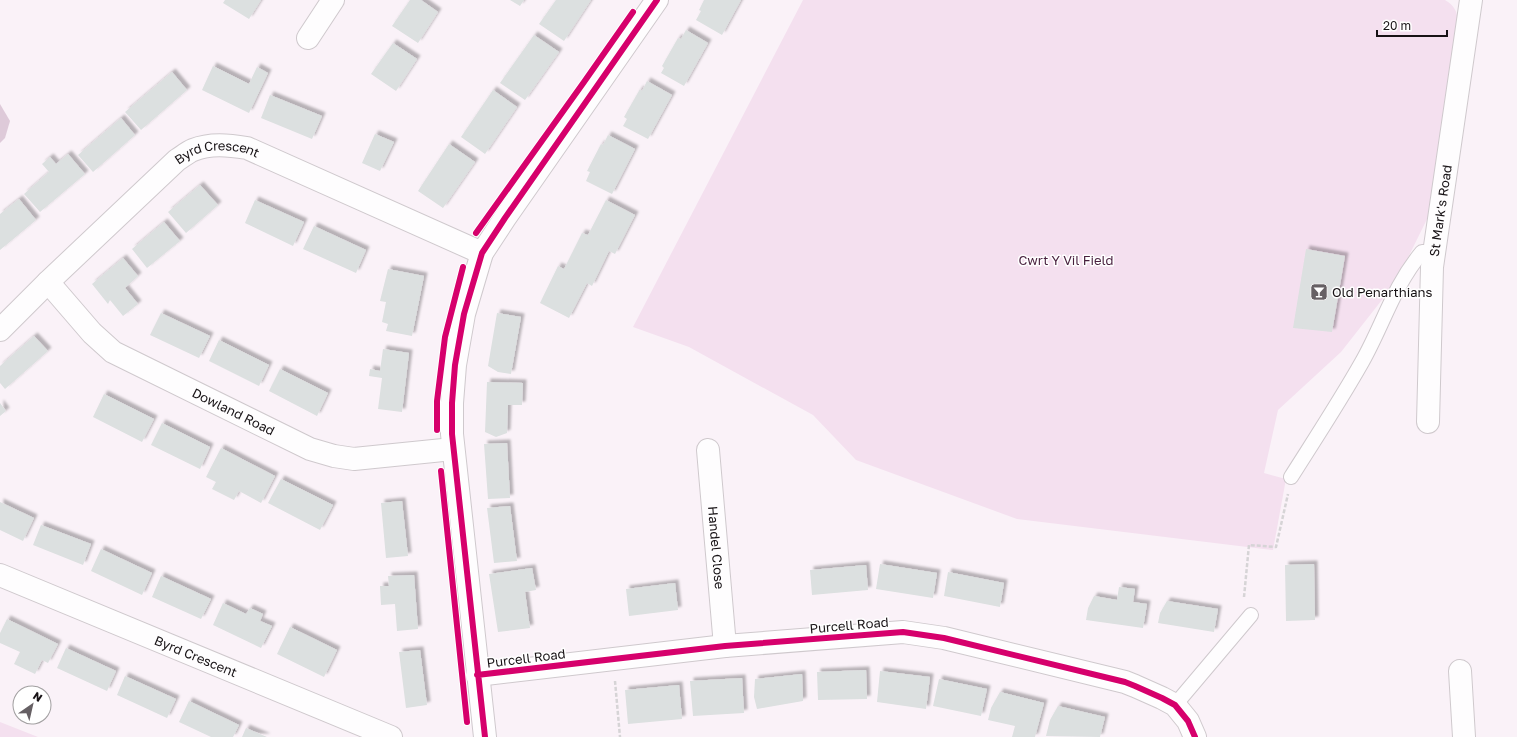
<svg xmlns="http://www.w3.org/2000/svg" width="1517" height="737" font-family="'Golos Text',sans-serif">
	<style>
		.green { fill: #f4e0ef }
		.forest { fill: #decad9 }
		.building { fill: #dce0e0; filter: url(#shadow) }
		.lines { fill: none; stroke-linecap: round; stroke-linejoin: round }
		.lane-casing { stroke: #cfc9cd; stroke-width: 16 }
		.street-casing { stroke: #cfc9cd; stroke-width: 24 }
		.path { stroke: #d6d4d6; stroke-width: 2.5; stroke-dasharray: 4 2; stroke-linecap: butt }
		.lane { stroke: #fefdfe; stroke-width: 14 }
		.street { stroke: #fefdfe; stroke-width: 22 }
		.cycleway-casing { stroke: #fff; stroke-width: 8 }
		.cycleway { stroke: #d6006c; stroke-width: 6 }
		.labels { text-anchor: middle; stroke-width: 3; stroke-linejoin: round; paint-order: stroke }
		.street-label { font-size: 13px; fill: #171215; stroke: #fff }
		.park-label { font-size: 13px; fill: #471f3d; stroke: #fff }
		.poi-label { font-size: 13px; fill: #171215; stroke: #fff; text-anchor: start }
	</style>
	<defs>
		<filter id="shadow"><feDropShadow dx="3.5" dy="-3.5" stdDeviation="1" flood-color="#0004"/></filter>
	</defs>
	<rect width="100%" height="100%" fill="#faf2f8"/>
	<path class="green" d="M803,0H1445C1454,5 1457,11 1458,21L1430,213L1396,282L1341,352L1278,410L1264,473L1286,479L1273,550L1017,519L856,460L813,415L689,347L633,327Z
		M0,722L38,737H0Z"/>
	<path class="forest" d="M0,104L10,121L5,138L0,143Z"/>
	<path class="building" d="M225,0H261L249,19L223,3Z
		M410,0H421L438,12L418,43L392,26Z
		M510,0H524L520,6Z
		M556,0H591L564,41L539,24Z
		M704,0H741L722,35L696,20L701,11L699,10Z
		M686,30L708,43L684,86L661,73L664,68L662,66L678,38L681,39Z
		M534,35L559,52L525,100L500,83Z
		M393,43L417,59L396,91L371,74Z
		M213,66L249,84L257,67L268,73L249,113L202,90Z
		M172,72L187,90L141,130L125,112Z
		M647,81L672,95L648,139L623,126L627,119L624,117L640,89L642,91Z
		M493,90L517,107L485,154L461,137Z
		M270,95L322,116L312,139L261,118Z
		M121,118L135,135L93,172L78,155Z
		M375,134L394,142L380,171L362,163Z
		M608,135L635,149L612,194L586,181L590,172L587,171L601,144L603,145Z
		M449,144L475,162L443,208L418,191Z
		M68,154L85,174L40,212L24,194L49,172L42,164L50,157L56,164Z
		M200,185L218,205L186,233L168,212Z
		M19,199L36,220L0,250V214Z
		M255,200L304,222L293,246L245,223Z
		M606,200L635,215L615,254L609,251L592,286L587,283L569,318L540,303L558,266L564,269L582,233L588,235Z
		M164,222L180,241L147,268L132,249Z
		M314,226L366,250L356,273L303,249Z
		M1306,249L1345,256L1332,332L1293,328Z
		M123,258L138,276L125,288L138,304L123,316L110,300L108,304L92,284Z
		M388,269L424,276L412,336L386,331L388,324L382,322L386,302L380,301Z
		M161,313L210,336L199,358L150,335Z
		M497,313L521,317L511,374L498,372L488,366Z
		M34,336L48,351L5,389L0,383V366Z
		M219,340L269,365L259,386L209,361Z
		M383,349L409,353L402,412L378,409L382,378L369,376L370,369L380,371Z
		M280,369L328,393L317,416L269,391Z
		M487,382L523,383L522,405H508L507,433L496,437L485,432Z
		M104,394L154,419L142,442L93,417Z
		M0,403L6,411L0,416Z
		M162,423L210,447L200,469L151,445Z
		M507,443L510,498L488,499L484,444Z
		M221,448L275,476L261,503L239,491L234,500L212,489L216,482L206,477Z
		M281,479L333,505L320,530L268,503Z
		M402,501L408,556L386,558L381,503Z
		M0,502L34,518L23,541L0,530Z
		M510,506L517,561L494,563L487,508Z
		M41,525L91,544L83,565L33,545Z
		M101,549L152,573L142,595L91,571Z
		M880,564L937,573L933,598L876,589Z
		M1314,564L1315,620L1286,621L1285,565Z
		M866,565L868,590L812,595L810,570Z
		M532,568L536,590L525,592L530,628L498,632L489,574Z
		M948,572L1004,583L1000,607L944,596Z
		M414,575L418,629L397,631L395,604L381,605L380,586H389L388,576Z
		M161,576L211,599L201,619L152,597Z
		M675,583L678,610L629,616L626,589Z
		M1119,587L1135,589L1133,602L1147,604L1143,628L1086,620L1088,608L1094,596L1117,600Z
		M1167,601L1218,609L1214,632L1158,623L1160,613Z
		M223,603L246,614L250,608L263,614L260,621L272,626L261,648L213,625Z
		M7,619L58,644L48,663L42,660L35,674L14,664L20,652L0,643V633Z
		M290,627L337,650L324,677L277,654Z
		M66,648L116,671L107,691L57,668Z
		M420,650L427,705L406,708L399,652Z
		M866,670L867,699L818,700L817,672Z
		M880,671L930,677L926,709L877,702Z
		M802,674L803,701L757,709L754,697L755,679Z
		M125,676L176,699L167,718L117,695Z
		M742,678L744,713L693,716L690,681Z
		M939,679L987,689L981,716L933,706Z
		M679,685L682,719L628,724L625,690Z
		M1000,692L1044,703L1035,737H1012L1015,726L988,720L991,708Z
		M189,701L239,725L233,737H211L179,722Z
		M1058,706L1105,717L1100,737L1046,736L1050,720Z
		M246,728L267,737H242Z"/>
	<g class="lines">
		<defs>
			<path id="lane" d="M1291,477C1315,439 1340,401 1362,362C1383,325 1393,287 1422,252H1434
				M1175,705L1251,615"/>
			<g id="street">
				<path d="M308,38L333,0"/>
				<path id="s1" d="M48,282L92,333L113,352L310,449L334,456L354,459L453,449"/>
				<path id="s2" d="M0,330L48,282L177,160C182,157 188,152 193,150C210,143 229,145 247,148L482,253"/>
				<path id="s3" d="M1428,422L1432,267L1471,0"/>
				<path id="s4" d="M708,450L725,646"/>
				<path id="s5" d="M0,575L391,737"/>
				<path d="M1460,671L1464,737"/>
				<path d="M477,675L725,646L903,632L944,638L1125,682L1135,686L1162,698L1175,705L1188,721L1195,737"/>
				<path d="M485,737L452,434V403L455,365L464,314L482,253L505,218L657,0"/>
			</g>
		</defs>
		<use href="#lane" class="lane-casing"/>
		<use href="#street" class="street-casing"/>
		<path class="path" d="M1244,597L1249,545L1276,547L1288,494
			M615,681L620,737"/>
		<use href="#lane" class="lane"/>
		<use href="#street" class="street"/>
		<defs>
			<path id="cycleway" d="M476,233L584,82L633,12
				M437,430V401L445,337L463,267
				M441,471L467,722
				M477,675L725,646L903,632L944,638L1125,682L1135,686L1162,698L1175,705L1188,721L1195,737
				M485,737L452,434V403L455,365L464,314L482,253L505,218L657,0"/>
		</defs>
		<use href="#cycleway" class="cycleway-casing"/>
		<use href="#cycleway" class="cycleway"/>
	</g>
	<defs>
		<symbol id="bar-square" viewBox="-11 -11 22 22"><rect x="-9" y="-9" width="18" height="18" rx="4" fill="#666064" stroke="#fff"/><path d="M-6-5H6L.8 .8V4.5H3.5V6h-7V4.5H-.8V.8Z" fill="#fff"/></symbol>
	</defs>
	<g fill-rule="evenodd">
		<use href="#bar-square" x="1309" y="282" width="20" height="20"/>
	</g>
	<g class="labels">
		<g class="street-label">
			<text dy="5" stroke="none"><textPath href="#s2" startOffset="288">Byrd Crescent</textPath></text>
			<text dy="5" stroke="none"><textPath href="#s3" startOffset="212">St Mark's Road</textPath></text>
			<text dy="5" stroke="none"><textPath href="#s1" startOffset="230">Dowland Road</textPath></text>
			<text dy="5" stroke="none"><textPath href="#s4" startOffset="98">Handel Close</textPath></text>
			<text transform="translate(849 625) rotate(-5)" y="5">Purcell Road</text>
			<text dy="5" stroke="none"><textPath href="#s5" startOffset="212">Byrd Crescent</textPath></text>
			<text transform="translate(526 658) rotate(-7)" y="5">Purcell Road</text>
		</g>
		<g class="park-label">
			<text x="1066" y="265">Cwrt Y Vil Field</text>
		</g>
		<g class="poi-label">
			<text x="1332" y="297">Old Penarthians</text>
		</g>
	</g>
	<g transform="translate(32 705) rotate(34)"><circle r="19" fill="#ffffff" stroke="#a2a0a1"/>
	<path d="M0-3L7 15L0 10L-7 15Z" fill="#666064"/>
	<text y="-6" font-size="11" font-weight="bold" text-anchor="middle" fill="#171215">N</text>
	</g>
	<path d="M1377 30v6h70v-6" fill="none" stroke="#171215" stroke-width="2"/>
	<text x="1383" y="30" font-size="12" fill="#171215" stroke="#ffffff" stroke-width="3" paint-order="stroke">20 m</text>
</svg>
